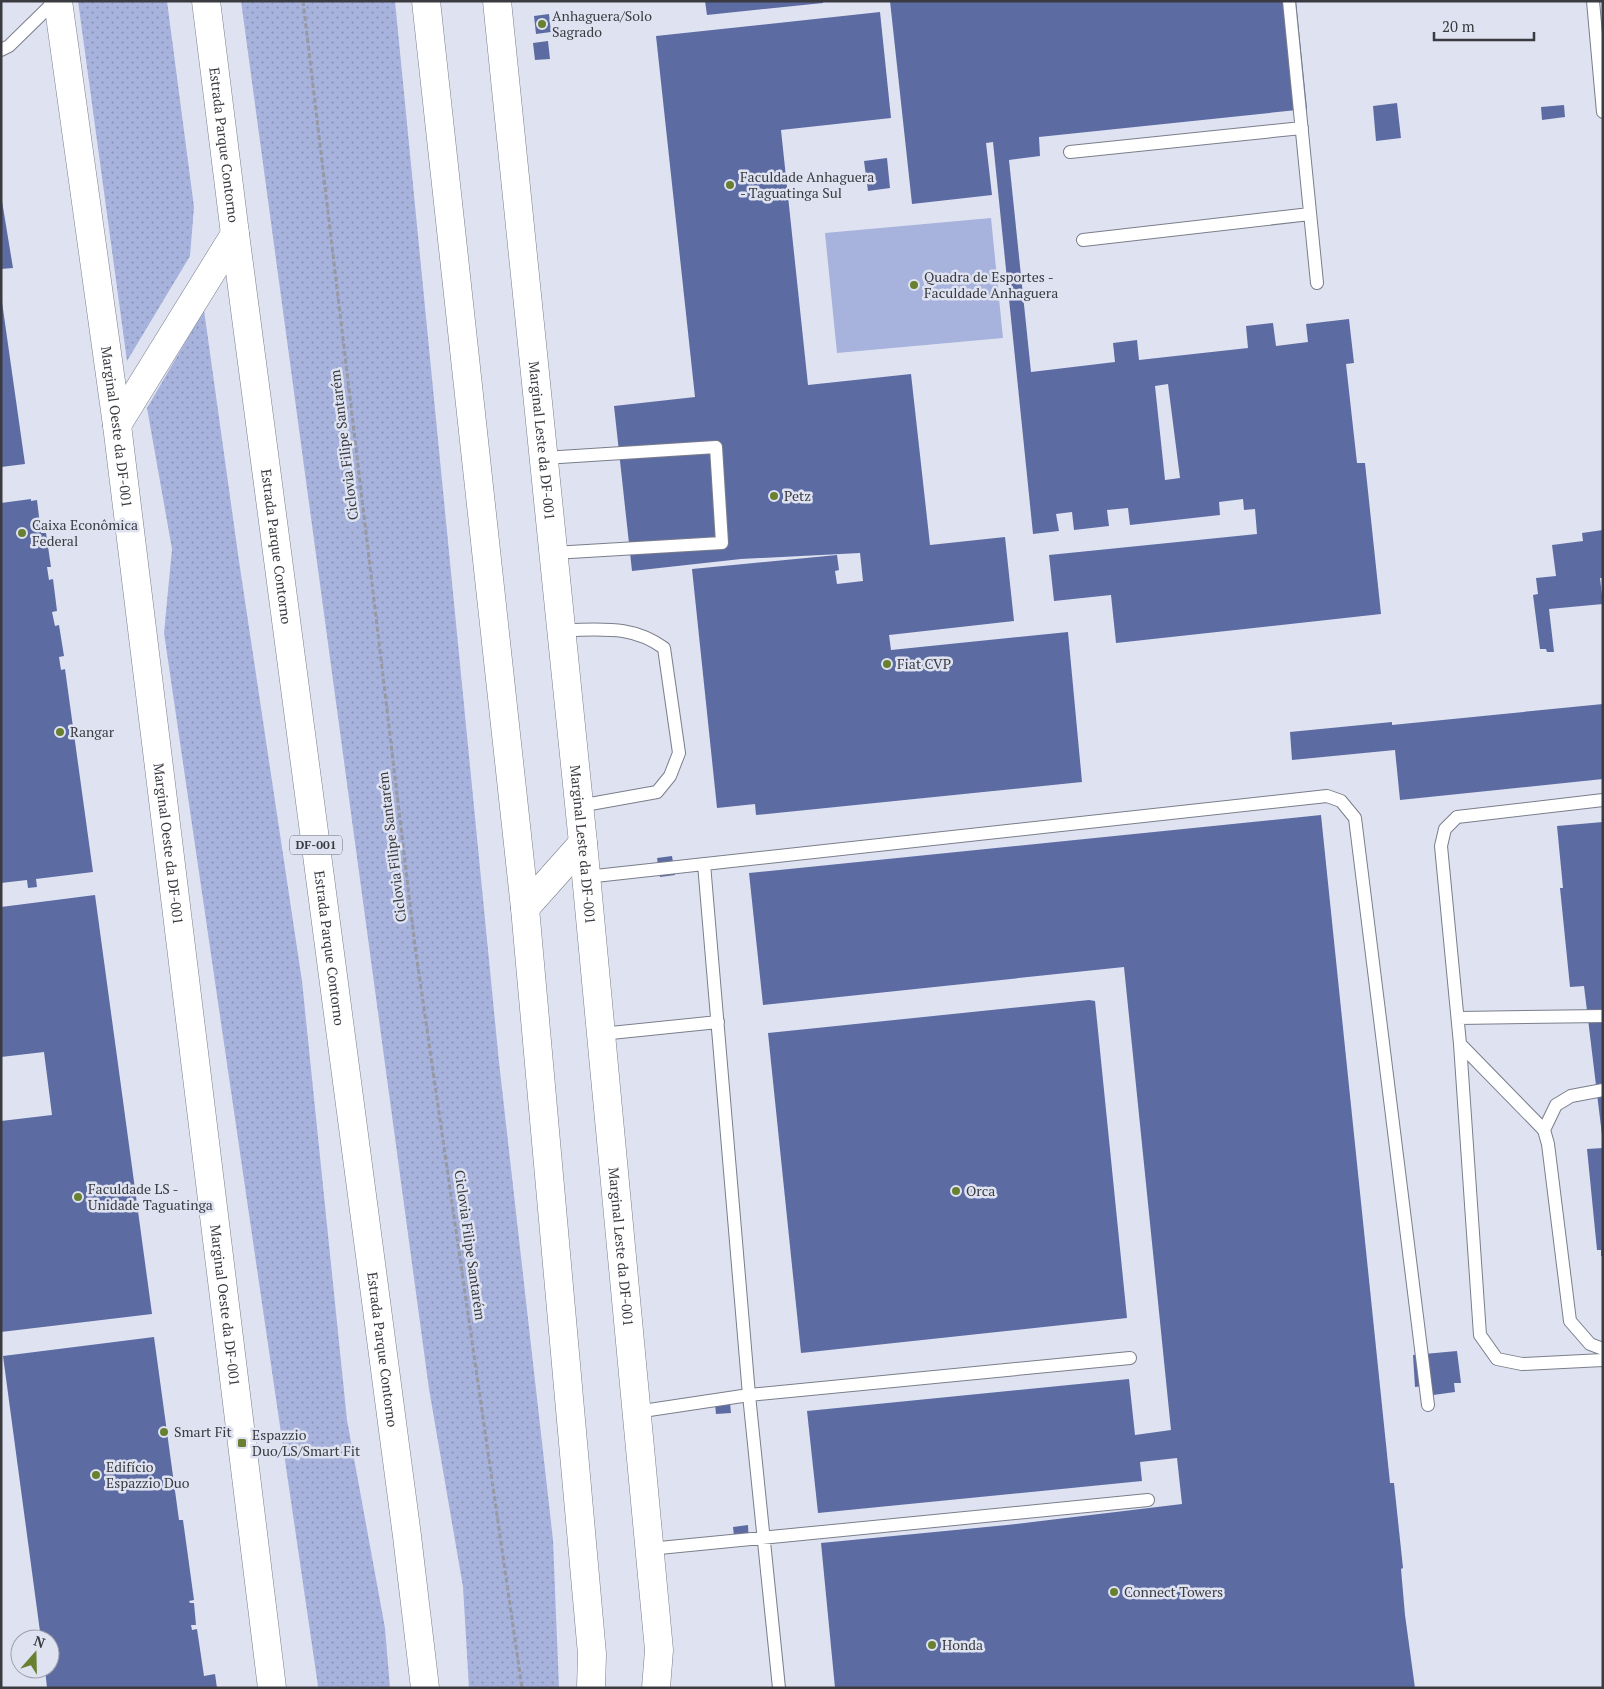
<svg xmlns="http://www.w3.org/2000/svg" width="1604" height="1689" font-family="'PT Serif',serif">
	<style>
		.grass { fill: url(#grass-dots) }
		.garden { fill: #a7b3dc }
		.building { fill: #5d6ba3; fill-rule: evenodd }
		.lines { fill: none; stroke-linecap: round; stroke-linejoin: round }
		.lane-casing { stroke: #7a7e8b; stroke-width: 14 }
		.secondary-casing { stroke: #7a7e8b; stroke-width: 29 }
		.highway-casing { stroke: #7a7e8b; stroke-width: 29 }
		.path { stroke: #979aa4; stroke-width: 3; stroke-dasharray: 5 2.5; stroke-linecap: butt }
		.lane { stroke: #fff; stroke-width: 12 }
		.secondary { stroke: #fff; stroke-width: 28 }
		.highway { stroke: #fff; stroke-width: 28 }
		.poi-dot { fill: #6a8031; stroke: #dfe3f1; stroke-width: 2 }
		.labels { text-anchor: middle; stroke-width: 5; stroke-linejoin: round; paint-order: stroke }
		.shield { fill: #dfe3f1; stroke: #6c6d76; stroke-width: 1 }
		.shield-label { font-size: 12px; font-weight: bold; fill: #3a3b41 }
		.poi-label { font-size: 14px; fill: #3a3b41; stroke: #dfe3f1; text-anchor: start }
		.street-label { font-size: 14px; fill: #3a3b41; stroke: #dfe3f1 }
	</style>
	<defs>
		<pattern id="grass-dots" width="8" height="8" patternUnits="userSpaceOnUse" patternTransform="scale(1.25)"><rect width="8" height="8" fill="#a7b3dc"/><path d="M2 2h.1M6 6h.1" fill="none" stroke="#8993b4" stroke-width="1.8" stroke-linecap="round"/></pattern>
	</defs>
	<rect width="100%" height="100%" fill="#dfe3f1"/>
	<path class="grass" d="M78,1H167L194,207L190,256L127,361Z
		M241,1H395L499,1062L553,1540L559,1688H469L463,1587L429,1389Z
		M204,310L239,561L302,981L347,1420L385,1628L390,1688H319L318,1686L164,633L172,549L147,408Z"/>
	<path class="garden" d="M991,218L1003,338L837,353L825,233Z"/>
	<path class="building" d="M705,1H823V3L707,15Z
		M890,1H1296L1307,109L1039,137L1040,156L1009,160L1031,372L1115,362L1113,343L1137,340L1139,360L1248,348L1246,326L1273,323L1276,346L1308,342L1306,324L1349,319L1354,363L1346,364L1357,463H1365L1381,614L1116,643L1111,595L1054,601L1049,555L1257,534L1255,509L1244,510L1243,499L1219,502L1220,515L1130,525L1128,508L1107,510L1109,526L1074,530L1072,512L1056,514L1059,531L1033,534L993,142L986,143L992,195L912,204ZM1168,384L1180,478L1165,480L1155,386Z
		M880,12L891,118L781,130L808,385L911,374L930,545L1005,537L1014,621L889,635L891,650L1068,632L1082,782L756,815L755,804L717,808L692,569L837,555L839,570L835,571L837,584L863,581L860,553L741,559L632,571L614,406L695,397L656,36Z
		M549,14L551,32L536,34L534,16Z
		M548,41L550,59L535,60L533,43Z
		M1397,103L1401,138L1376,141L1373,106Z
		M1564,105L1565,117L1542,120L1541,107Z
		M887,158L890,188L868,191L864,161Z
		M1,195L13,268L1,269Z
		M1,295L25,464L1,467Z
		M31,499V501L37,500L41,533H46L51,567H47L49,580L53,579L57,611L52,612L55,626L59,625L64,656L59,657L61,670L65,669L93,872L36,879L37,887L28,888L27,880L1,883V503Z
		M1603,530V578H1600L1603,604L1549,609L1554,652H1547L1546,649H1540L1533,595L1538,594L1536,578L1556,576L1552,545L1583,541L1582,533Z
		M1603,704V779L1400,800L1395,750L1292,760L1290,732L1392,722V725Z
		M1321,815L1390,1483H1394L1403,1568L1401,1569L1405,1615L1415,1688H835L821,1543L1007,1525L1182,1504L1177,1458L1140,1462L1142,1481L818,1513L807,1411L1129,1379L1135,1435L1171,1430L1124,967L763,1005L749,873Z
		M1603,822V1135H1602L1584,986L1570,987L1560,888H1563L1557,826Z
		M672,856L675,875L660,877L657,858Z
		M95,895L152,1314L1,1332V1121L52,1115L44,1052L1,1057V907Z
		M1089,1000L1095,1001L1127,1318L801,1353L768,1033Z
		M1603,1148V1256H1601V1250H1597L1587,1149Z
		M154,1337L179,1520H183L194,1600L189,1601L190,1603H194L196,1625H191L192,1630L197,1629L204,1676L215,1674L217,1688H47L45,1669H50V1639H41L3,1356Z
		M1457,1351L1461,1383H1454L1455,1392L1426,1396L1424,1386L1415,1387L1413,1355Z
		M729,1393L731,1413L716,1414L714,1394Z
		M748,1525L749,1545L735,1546L733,1527Z"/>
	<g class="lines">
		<defs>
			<path id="lane" d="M1289,1L1317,283
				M1593,1L1603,112
				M1,50L9,46L55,1
				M1070,152L1302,128
				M1083,240L1310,214
				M544,458L716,447L722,543L553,553
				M561,630C600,630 631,624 664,648L679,753L670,776L657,792L579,806
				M1603,800L1457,817L1445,829L1441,846L1460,1044L1544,1130L1548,1144L1570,1321L1590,1344L1603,1349
				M704,864L749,1395L779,1688
				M586,877L1327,796L1341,801L1355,818L1428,1405
				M1458,1018L1603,1016
				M601,1034L718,1022
				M1460,1044L1480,1335L1497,1359L1522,1364L1603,1360
				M1544,1130L1556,1105L1571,1096L1603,1090
				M636,1412L749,1395L1130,1358
				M649,1549L1148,1500"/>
			<g id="secondary">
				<path id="s1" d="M58,1L117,425L272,1688"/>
				<path id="s2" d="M497,1L583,843L659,1650L656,1688"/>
			</g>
			<g id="highway">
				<path id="s3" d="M206,1L235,234L407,1536L425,1688"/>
				<path d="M426,1L525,908L592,1654L591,1688"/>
				<path d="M117,425L235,234"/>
				<path d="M525,908L583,843"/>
			</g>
		</defs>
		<use href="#lane" class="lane-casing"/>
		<use href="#secondary" class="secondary-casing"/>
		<use href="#highway" class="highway-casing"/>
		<path class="path" d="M303,1L415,946L522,1688"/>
		<use href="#lane" class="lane"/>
		<use href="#secondary" class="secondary"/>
		<use href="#highway" class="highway"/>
	</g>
	<g class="poi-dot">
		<circle cx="542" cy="24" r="5"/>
		<circle cx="730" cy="185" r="5"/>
		<circle cx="914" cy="285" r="5"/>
		<circle cx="774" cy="496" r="5"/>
		<circle cx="22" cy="533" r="5"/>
		<circle cx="887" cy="664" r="5"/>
		<circle cx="60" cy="732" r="5"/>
		<circle cx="956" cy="1191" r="5"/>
		<circle cx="78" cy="1197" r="5"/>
		<circle cx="164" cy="1432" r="5"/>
		<rect x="237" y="1438" width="10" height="10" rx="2.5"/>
		<circle cx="96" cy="1475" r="5"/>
		<circle cx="1114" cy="1592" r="5"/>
		<circle cx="932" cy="1645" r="5"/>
	</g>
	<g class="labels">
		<rect class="shield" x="290" y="835.5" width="52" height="19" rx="4"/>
		<g class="shield-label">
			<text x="316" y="849">DF-001</text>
		</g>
		<g class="poi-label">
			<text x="552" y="21">Anhaguera/Solo<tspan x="552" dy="16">Sagrado</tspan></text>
			<text x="740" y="182">Faculdade Anhaguera<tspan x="740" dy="16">- Taguatinga Sul</tspan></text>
			<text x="924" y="282">Quadra de Esportes -<tspan x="924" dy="16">Faculdade Anhaguera</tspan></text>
			<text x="784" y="501">Petz</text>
			<text x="32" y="530">Caixa Econômica<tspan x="32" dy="16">Federal</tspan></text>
			<text x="897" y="669">Fiat CVP</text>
			<text x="70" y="737">Rangar</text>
			<text x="88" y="1194">Faculdade LS -<tspan x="88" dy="16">Unidade Taguatinga</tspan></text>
			<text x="966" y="1196">Orca</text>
			<text x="174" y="1437">Smart Fit</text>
			<text x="252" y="1440">Espazzio<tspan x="252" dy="16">Duo/LS/Smart Fit</tspan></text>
			<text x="106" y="1472">Edifício<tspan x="106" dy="16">Espazzio Duo</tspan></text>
			<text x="1124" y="1597">Connect Towers</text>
			<text x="942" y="1650">Honda</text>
		</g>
		<g class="street-label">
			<text dy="5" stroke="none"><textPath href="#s3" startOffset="145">Estrada Parque Contorno</textPath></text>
			<text dy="5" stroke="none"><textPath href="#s1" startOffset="430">Marginal Oeste da DF-001</textPath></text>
			<text dy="5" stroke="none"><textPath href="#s2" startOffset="442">Marginal Leste da DF-001</textPath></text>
			<text transform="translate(344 445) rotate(-97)" y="5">Ciclovia Filipe Santarém</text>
			<text dy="5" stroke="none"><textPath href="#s3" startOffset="550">Estrada Parque Contorno</textPath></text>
			<text dy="5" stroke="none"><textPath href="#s1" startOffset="850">Marginal Oeste da DF-001</textPath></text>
			<text dy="5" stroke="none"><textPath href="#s2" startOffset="848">Marginal Leste da DF-001</textPath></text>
			<text transform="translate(392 847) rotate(-97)" y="5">Ciclovia Filipe Santarém</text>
			<text dy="5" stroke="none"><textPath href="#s3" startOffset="955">Estrada Parque Contorno</textPath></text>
			<text transform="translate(470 1245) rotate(82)" y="5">Ciclovia Filipe Santarém</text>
			<text dy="5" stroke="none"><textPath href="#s2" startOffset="1252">Marginal Leste da DF-001</textPath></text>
			<text dy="5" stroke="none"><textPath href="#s1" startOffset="1315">Marginal Oeste da DF-001</textPath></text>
			<text dy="5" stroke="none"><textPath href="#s3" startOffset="1360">Estrada Parque Contorno</textPath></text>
		</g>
	</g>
	<rect width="1604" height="1689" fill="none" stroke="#3a3b41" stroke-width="5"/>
	<g transform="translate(35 1654) rotate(20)"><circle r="24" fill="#dfe3f1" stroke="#9da0ab"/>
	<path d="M0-4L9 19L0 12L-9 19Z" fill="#6a8031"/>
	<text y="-8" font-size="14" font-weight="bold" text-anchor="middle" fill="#3a3b41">N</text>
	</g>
	<path d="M1434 32v8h100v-8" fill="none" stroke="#3a3b41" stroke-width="2.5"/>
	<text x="1442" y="32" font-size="15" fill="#3a3b41" stroke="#dfe3f1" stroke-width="4" paint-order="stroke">20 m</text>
</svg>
